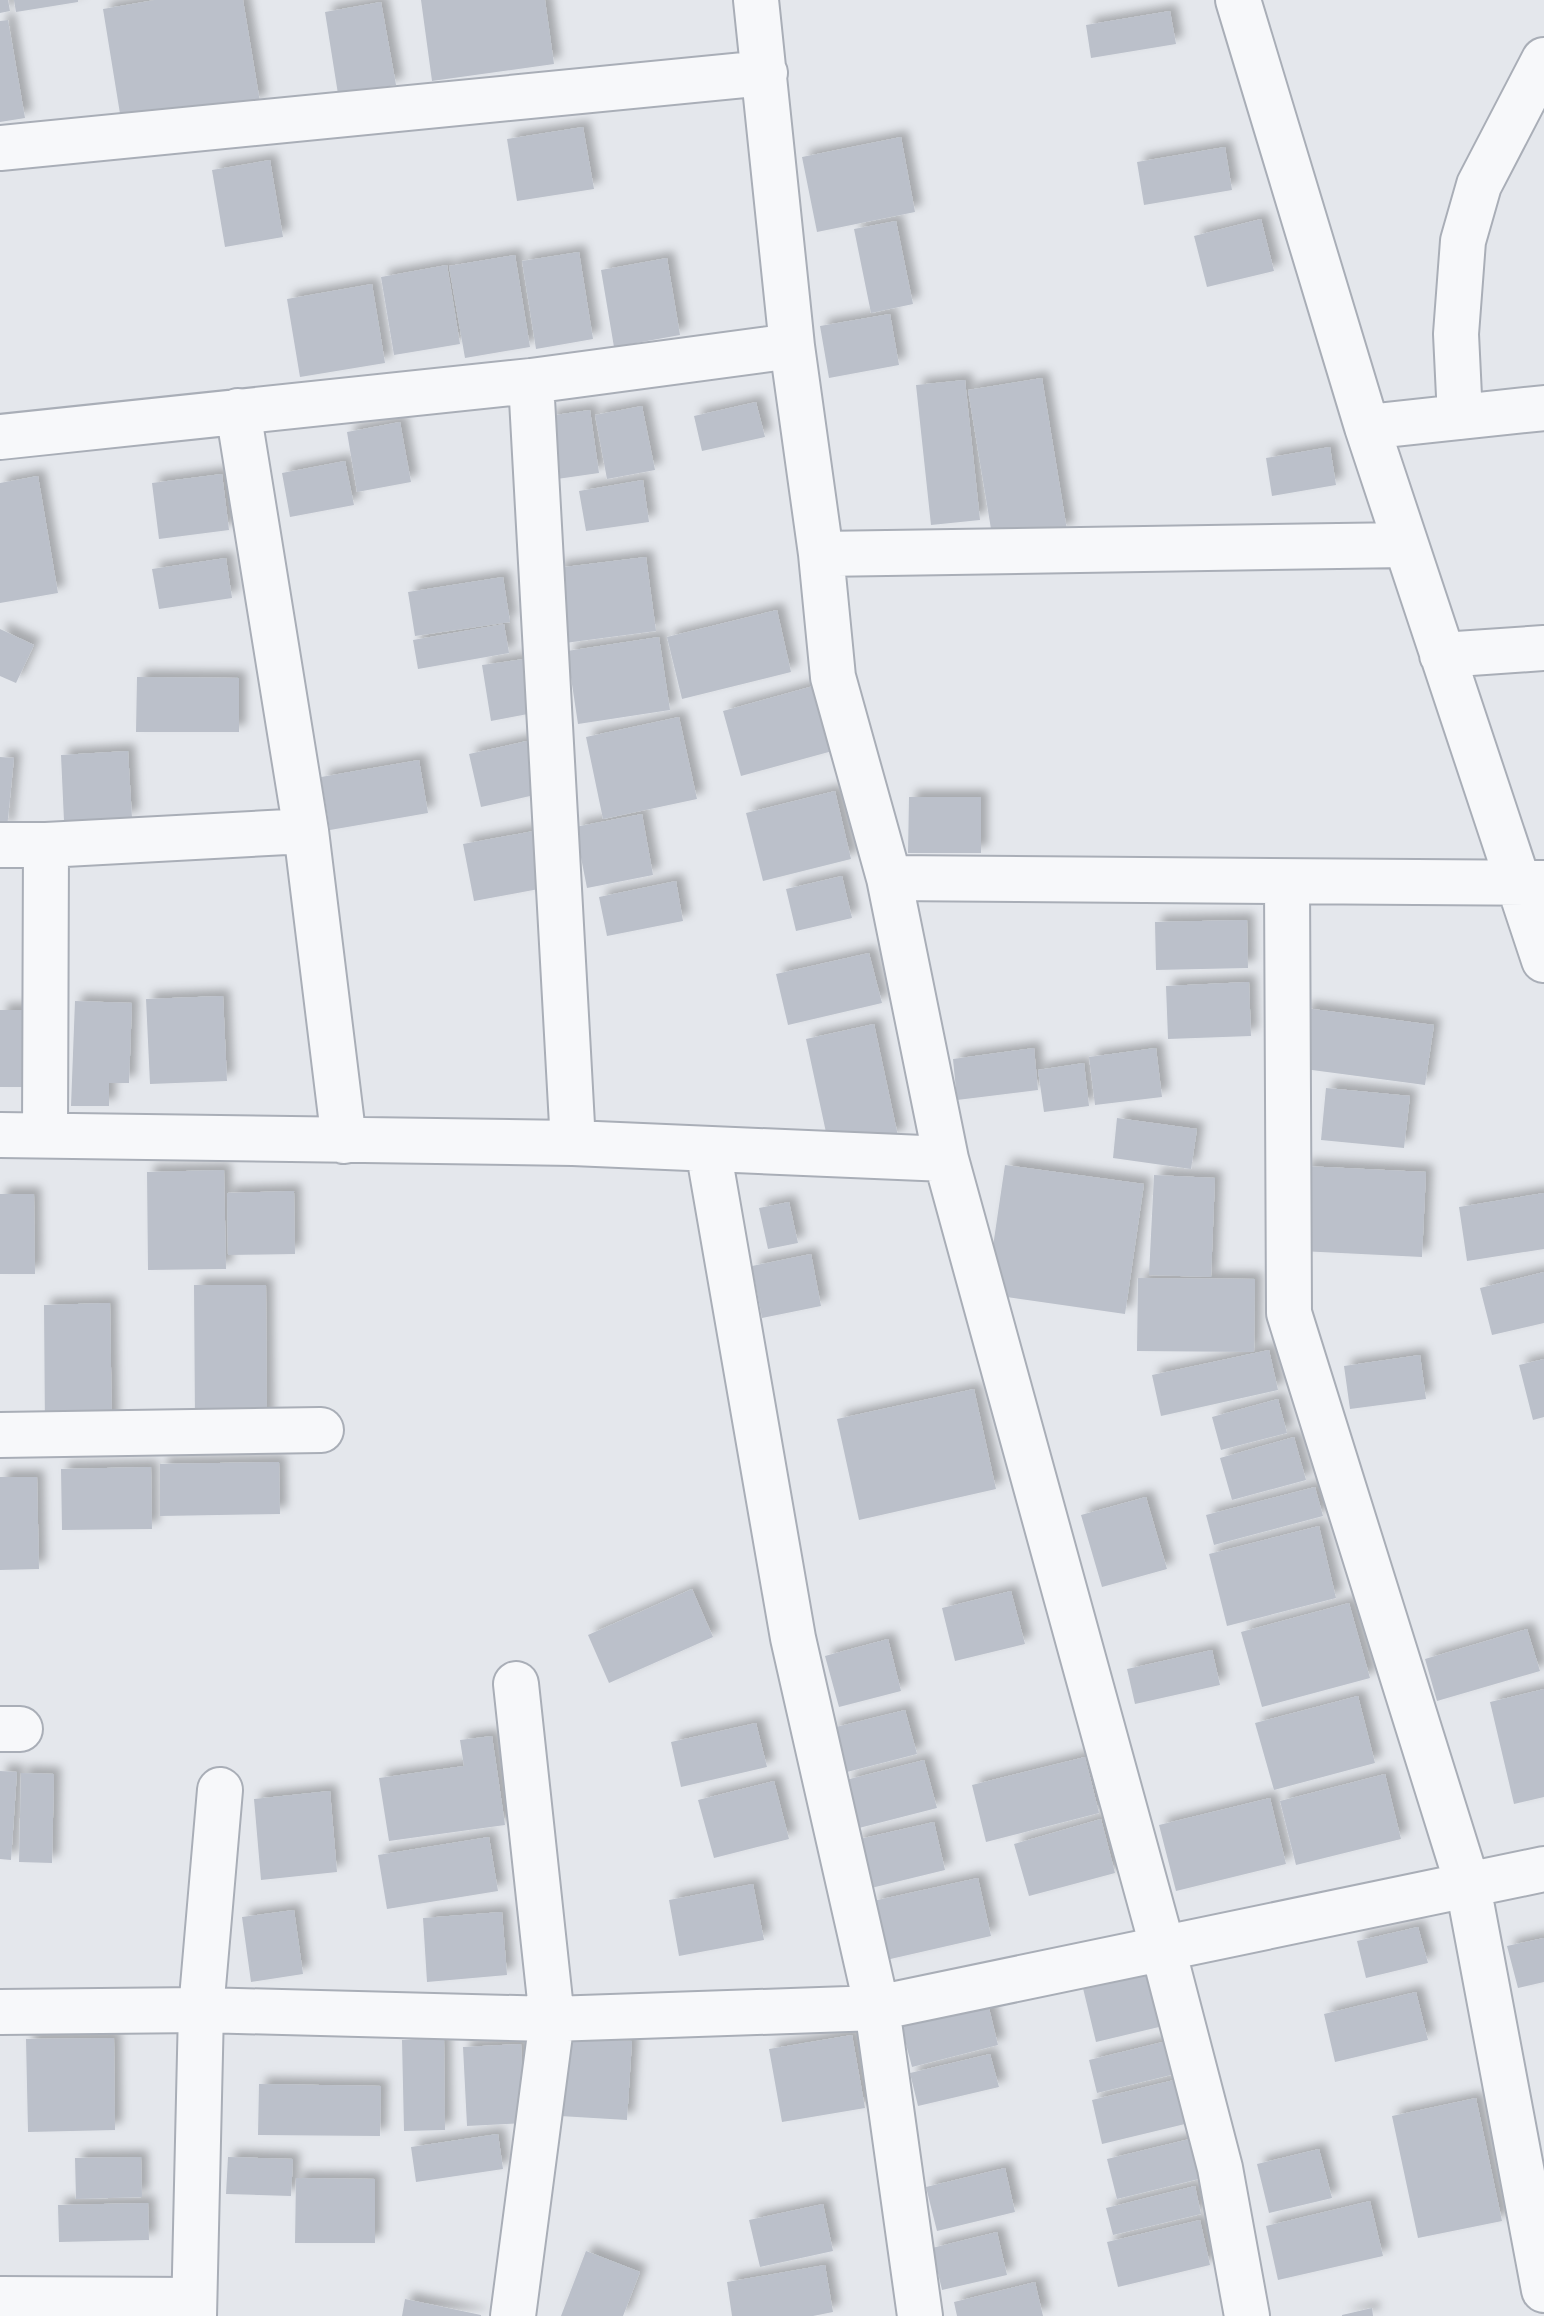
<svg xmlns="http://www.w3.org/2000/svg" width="1544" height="2316" font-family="'Space Grotesk',sans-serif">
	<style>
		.building { fill: #bbc0ca; filter: url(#shadow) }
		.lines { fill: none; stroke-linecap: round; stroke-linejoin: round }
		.minor-casing { stroke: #a9aeb7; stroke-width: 48 }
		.minor { stroke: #f7f8fa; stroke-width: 44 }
	</style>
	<defs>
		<filter id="shadow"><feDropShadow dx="7" dy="-7" stdDeviation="4" flood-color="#0004"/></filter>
	</defs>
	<rect width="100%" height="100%" fill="#e4e7ec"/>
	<path class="building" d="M0,0H8L10,11L0,13Z
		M14,0H78V2L16,12Z
		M155,0H243L260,102L122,126L103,9Z
		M421,0H545L554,64L432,81Z
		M381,2L396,85L338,94L325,12Z
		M1170,11L1176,44L1091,58L1086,25Z
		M8,20L25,118L0,122V21Z
		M583,127L594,189L517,201L507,139Z
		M901,137L915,212L817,232L802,157Z
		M1225,147L1232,190L1144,205L1137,162Z
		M270,160L283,237L225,247L212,170Z
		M1261,219L1274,271L1207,287L1194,236Z
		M896,221L913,304L871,313L854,229Z
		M579,252L593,339L536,349L522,261Z
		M515,255L530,347L465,358L449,266Z
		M667,258L680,335L614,347L601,270Z
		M447,265L460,344L394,355L381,277Z
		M372,284L385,363L300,377L287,299Z
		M890,314L899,365L829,378L820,326Z
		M1042,378L1067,530L993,541L968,390Z
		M965,380L980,520L931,525L916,385Z
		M756,402L765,437L702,451L694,416Z
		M642,406L655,470L607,479L595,415Z
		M590,410L599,473L557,479L548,416Z
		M400,422L411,482L357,492L347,432Z
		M1330,447L1336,485L1272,496L1266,458Z
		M345,461L354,505L290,517L282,473Z
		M222,474L229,530L159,539L152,483Z
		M38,476L58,593L0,603V483Z
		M643,480L649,522L586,531L579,491Z
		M646,557L656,631L565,643L556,568Z
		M226,558L232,598L159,609L152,569Z
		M503,577L510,622L415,636L408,592Z
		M777,610L791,672L682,699L667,637Z
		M504,624L509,653L418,669L413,640Z
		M0,629L34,645L16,683L0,676Z
		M659,637L670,710L578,724L567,651Z
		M524,659L533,713L491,721L482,665Z
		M137,677L239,678V732H136Z
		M817,685L836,750L741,776L723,711Z
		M679,717L697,799L603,819L586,737Z
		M536,739L548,792L481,807L469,754Z
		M128,751L132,818L64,821L61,755Z
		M0,757L14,758L7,828H0Z
		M419,760L428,813L330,830L321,777Z
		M835,791L851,859L763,881L746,813Z
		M909,797H981V853H908Z
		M642,814L653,875L587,888L575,827Z
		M534,831L544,888L474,901L463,844Z
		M842,876L852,918L796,931L786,889Z
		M676,881L683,921L607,936L599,897Z
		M1247,920L1248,968L1156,970L1155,922Z
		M869,953L882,1003L788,1025L776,974Z
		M1249,982L1251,1036L1168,1039L1166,986Z
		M223,996L227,1081L150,1084L146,999Z
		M75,1001L132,1003L129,1083H109V1106H71Z
		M1305,1008L1434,1025L1425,1085L1297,1068Z
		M0,1010H25L24,1087H0Z
		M874,1024L898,1136L830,1151L806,1039Z
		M1034,1048L1038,1090L957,1100L953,1059Z
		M1156,1048L1162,1097L1095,1105L1089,1057Z
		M1084,1063L1089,1106L1044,1112L1038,1070Z
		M1326,1088L1410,1096L1404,1148L1321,1140Z
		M1117,1118L1197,1129L1191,1169L1113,1158Z
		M1005,1165L1144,1184L1125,1314L986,1294Z
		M1304,1166L1426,1172L1422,1257L1300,1251Z
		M224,1170L226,1269L148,1270L147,1172Z
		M1154,1175L1215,1178L1211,1277L1149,1275Z
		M294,1191L295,1254L228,1255L227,1193Z
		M1544,1193V1249L1467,1261L1459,1207Z
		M0,1194H34L35,1274H0Z
		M789,1202L798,1243L768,1249L759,1208Z
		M811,1254L821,1306L762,1318L752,1266Z
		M1544,1272V1323L1492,1335L1480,1288Z
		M1138,1278L1255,1279L1254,1352L1137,1351Z
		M194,1285H266L267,1422H195Z
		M110,1303L112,1430L45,1431L44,1305Z
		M1269,1350L1278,1390L1161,1416L1152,1375Z
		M1420,1355L1426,1399L1350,1409L1344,1366Z
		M1544,1359V1417L1533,1420L1519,1365Z
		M974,1389L996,1489L859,1520L837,1419Z
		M1278,1399L1287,1433L1221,1450L1212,1417Z
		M1294,1437L1306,1480L1232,1500L1220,1458Z
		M279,1462L280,1514L160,1516V1464Z
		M151,1467L152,1529L62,1530L61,1469Z
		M0,1477H37L39,1569L0,1570Z
		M1315,1487L1323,1516L1214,1545L1206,1515Z
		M1146,1497L1167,1569L1102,1587L1081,1515Z
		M1319,1526L1336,1598L1227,1626L1209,1554Z
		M692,1589L713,1637L609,1683L588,1635Z
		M1011,1591L1025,1644L955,1661L942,1608Z
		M1349,1603L1370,1678L1262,1707L1241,1632Z
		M1527,1629L1540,1671L1437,1701L1425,1659Z
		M888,1639L901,1691L839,1707L825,1656Z
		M1212,1650L1220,1685L1135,1704L1127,1669Z
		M1544,1689V1797L1514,1804L1490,1702Z
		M1358,1696L1375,1763L1274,1790L1255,1723Z
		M905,1710L917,1754L843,1773L832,1728Z
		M756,1723L767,1767L681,1787L671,1742Z
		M492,1736L505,1825L389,1841L379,1778L464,1766L460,1740Z
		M1085,1757L1099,1813L986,1842L972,1785Z
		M924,1760L937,1808L859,1828L846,1780Z
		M0,1771L17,1772L11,1860L0,1859Z
		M21,1773L54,1774L52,1863L19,1862Z
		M1385,1774L1401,1839L1296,1865L1280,1801Z
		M774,1781L789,1839L714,1858L698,1800Z
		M330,1791L337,1872L261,1880L254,1799Z
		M1270,1798L1286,1864L1176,1891L1159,1825Z
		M1101,1819L1115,1873L1029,1896L1014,1844Z
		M934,1822L945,1870L867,1889L855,1840Z
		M489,1837L498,1891L387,1909L378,1855Z
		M978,1878L991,1936L886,1960L873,1901Z
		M753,1884L764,1940L679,1956L669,1900Z
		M294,1910L303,1974L251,1982L242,1917Z
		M502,1912L507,1975L427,1982L423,1918Z
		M1418,1927L1428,1963L1366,1978L1357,1941Z
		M1544,1938V1982L1518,1988L1507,1946Z
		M1145,1965L1159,2027L1096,2042L1081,1980Z
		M1416,1992L1428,2040L1335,2062L1324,2014Z
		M988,2004L998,2045L912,2067L901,2025Z
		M852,2035L865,2108L782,2122L769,2049Z
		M114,2038L115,2130L28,2132L26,2039Z
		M566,2038L632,2041L627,2120L560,2116Z
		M444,2039L445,2130L404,2131L402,2040Z
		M1171,2040L1179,2073L1097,2093L1089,2060Z
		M521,2044L525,2123L467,2126L463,2047Z
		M990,2054L999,2087L918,2106L910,2073Z
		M1174,2080L1185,2124L1102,2144L1092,2100Z
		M259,2084L381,2086L380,2136L258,2135Z
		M1476,2098L1502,2221L1418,2238L1392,2116Z
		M498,2134L503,2169L416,2182L411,2147Z
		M1198,2137L1207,2177L1117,2199L1107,2159Z
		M1319,2149L1332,2198L1269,2213L1257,2164Z
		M141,2157L142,2197L76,2199L75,2158Z
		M228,2157L293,2159L291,2196L226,2194Z
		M1005,2168L1015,2212L937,2231L926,2187Z
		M296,2178L375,2179V2243H295Z
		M1195,2186L1201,2214L1113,2235L1106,2208Z
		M1370,2201L1383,2256L1278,2280L1266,2226Z
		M148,2203L149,2240L59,2242L58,2205Z
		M823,2204L833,2251L760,2267L749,2220Z
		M1200,2220L1210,2265L1118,2287L1107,2242Z
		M997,2232L1007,2275L942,2290L932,2248Z
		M586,2251L640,2272L623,2316H561Z
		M825,2265L833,2312L813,2316H732L727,2282Z
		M1035,2282L1043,2316H957L954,2302Z
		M405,2299L481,2315V2316H402Z
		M1372,2308L1373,2316H1342V2315Z"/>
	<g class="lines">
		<defs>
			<path id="minor" d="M756,0L792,346L821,554L833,677L889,878L946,1159L1163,1949L1220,2168L1247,2316
				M1238,0L1367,427L1544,960
				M0,148L765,73
				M531,381L573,1143
				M238,411L306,831L344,1141
				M1460,417L1456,334L1463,241L1479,185L1544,60
				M1367,427L1544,408
				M0,437L531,381L792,346
				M821,554L1406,545
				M1442,655L1544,648
				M0,845H46L306,831
				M889,878L1544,883
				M1287,883L1289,1313L1468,1886L1544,2290
				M0,1135L573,1143L946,1159
				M45,1135L46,845
				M708,1149L793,1638L877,2008L920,2316
				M0,1435L321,1430
				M0,1729H20
				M0,2012L201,2010L552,2019L877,2008L1544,1869
				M0,2299L194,2300
				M194,2316L201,2010L220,1790
				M513,2316L552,2019L516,1684"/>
		</defs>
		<use href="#minor" class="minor-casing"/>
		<use href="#minor" class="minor"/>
	</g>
</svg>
